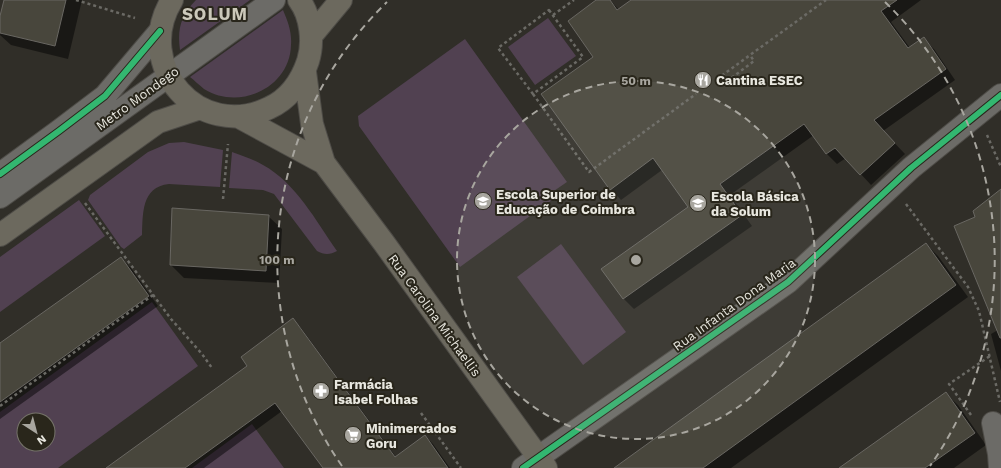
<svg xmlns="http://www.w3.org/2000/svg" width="1001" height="468" font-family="'Work Sans',sans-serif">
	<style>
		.green { fill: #514151; fill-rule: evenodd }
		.shadow { fill: #0007 }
		.building { fill: #48463c; stroke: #696762 }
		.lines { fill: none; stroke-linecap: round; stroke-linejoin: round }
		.minor-casing { stroke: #4e4c47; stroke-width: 24 }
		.major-casing { stroke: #4e4c47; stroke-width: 24 }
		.path { stroke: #6b6a65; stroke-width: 2.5; stroke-dasharray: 3 3; stroke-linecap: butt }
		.minor { stroke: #6c6b67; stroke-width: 22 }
		.major { stroke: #6c695e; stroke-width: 22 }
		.cycleway-casing { stroke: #29261b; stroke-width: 8 }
		.cycleway { stroke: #33b770; stroke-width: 6 }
		.ring { fill: none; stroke: #a8a69f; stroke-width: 2; stroke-dasharray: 7 5 }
		.labels { text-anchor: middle; stroke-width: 4; stroke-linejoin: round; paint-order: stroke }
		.poi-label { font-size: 13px; font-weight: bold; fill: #e8e7df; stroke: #29261b; text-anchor: start }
		.street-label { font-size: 13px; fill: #e8e7df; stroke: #29261b }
		.district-label { font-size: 17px; font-weight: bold; letter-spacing: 1px; fill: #ccc9ba; stroke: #29261b }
		.centre { fill: #a8a69f; stroke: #29261b; stroke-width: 2 }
		.ring-label { font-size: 12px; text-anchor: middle; font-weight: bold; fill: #a8a69f; stroke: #29261b; stroke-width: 4; stroke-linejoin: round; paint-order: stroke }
	</style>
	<rect width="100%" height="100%" fill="#302e28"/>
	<path class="green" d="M196,0H250L180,50C177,29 181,15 196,0Z
		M283,10C288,22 292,32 291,45C290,88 239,111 204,89C199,85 194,80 190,77Z
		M548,18L576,56L535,85L508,47Z
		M465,39L567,182L548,195L552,200L460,267L359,126L358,116Z
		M184,142L223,150L220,187L169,184C141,187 143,214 142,235L124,249L121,247L88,200L90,195L148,152L169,143Z
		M232,152C243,156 253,159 263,165C296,183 316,221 337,251C330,255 324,255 317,251L274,194L263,190L229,188Z
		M79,200L105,236L0,312V257Z
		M561,244L626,332L583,365L517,277Z
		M152,302L198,366L58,468H0V412ZM24,420H48V444H24Z
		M252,424L284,468H192Z"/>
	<path class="shadow" d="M5,0H82L68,59L11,45L0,35V20Z
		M598,0H610L619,10L633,0H921L891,22L910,48L923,39L934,49L955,80L883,131L905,154L871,185L846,158L837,164L827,154L814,135L730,195L752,226L634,309L624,299L603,269L689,207L662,170L621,200L611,189L595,57Z
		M1001,199V371L991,334L998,330L976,217Z
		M268,216L282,229L279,283L184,278L171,265Z
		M926,244L938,256L968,297L731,468H632Z
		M121,258L131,268L158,306L0,419V345Z
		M293,320L301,328L396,457L425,436L433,444L450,468H324L282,411L204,468H108L249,366Z
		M946,394L958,405L986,445L954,468H841Z"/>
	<path class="building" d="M4,0H66L55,46L0,33V16Z
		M596,0H610L617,10L631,0H897L881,11L908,48L924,37L946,69L874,120L895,143L860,175L835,148L826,154L804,124L720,184L742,215L623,299L601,269L688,207L653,158L610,190L541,94L593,57L568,21Z
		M1001,189V338H1000L954,226L975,217L973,211Z
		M172,208L269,215L266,271L170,265Z
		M926,243L956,285L703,468H614Z
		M121,257L149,296L0,402V343Z
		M293,318L395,457L425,435L448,468H323L275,403L185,468H106L247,366L241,357Z
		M946,392L975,433L925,468H839Z"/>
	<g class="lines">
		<defs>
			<path id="minor" d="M0,174L59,131L105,96L160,31
				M0,197L274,0
				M993,423L999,454L1000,468
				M523,468L788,282L911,168L1001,95"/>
			<path id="major" d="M172,0C132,65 199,142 269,108C289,99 301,82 308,61C314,42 311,16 299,0
				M311,36L341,0
				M305,72L312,124L324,163L384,243L546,468
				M239,117L324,163
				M0,235L158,122L200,108"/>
		</defs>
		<use href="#minor" class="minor-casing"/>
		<use href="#major" class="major-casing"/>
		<path class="path" d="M76,0L135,18
			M549,10L583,57L533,94L498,48Z
			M553,15L574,0
			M717,79L826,0
			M722,85L754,61L750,55
			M533,94L589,172L696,94
			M987,135L1001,167
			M223,199L228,144
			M85,203L171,319L202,354L212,368
			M906,204L968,287L979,311L1000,402
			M0,406L153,295
			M421,413L461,468
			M971,415L949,384L990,356"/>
		<use href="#minor" class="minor"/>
		<use href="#major" class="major"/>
		<defs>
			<path id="cycleway" d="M0,174L59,131L105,96L160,31
				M523,468L788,282L911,168L1001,95"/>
		</defs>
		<use href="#cycleway" class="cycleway-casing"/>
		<use href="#cycleway" class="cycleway"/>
	</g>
	<circle cx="636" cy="260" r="179" fill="#a8a69f" fill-opacity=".12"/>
	<g class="ring">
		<circle cx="636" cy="260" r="179"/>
		<path d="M342 466A359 359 0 0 1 387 2M885 2A359 359 0 0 1 930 466"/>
	</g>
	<defs>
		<symbol id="restaurant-disc" viewBox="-11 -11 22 22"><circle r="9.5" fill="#a8a69f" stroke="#29261b"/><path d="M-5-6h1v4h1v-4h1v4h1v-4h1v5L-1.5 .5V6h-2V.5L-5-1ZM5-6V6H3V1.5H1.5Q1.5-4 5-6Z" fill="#fff"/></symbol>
		<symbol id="university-disc" viewBox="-11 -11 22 22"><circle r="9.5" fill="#a8a69f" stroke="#29261b"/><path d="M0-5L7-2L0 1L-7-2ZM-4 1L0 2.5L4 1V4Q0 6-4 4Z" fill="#fff"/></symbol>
		<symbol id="school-disc" viewBox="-11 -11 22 22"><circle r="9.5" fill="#a8a69f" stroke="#29261b"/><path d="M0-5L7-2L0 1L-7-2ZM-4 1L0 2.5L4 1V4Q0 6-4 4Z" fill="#fff"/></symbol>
		<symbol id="pharmacy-disc" viewBox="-11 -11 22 22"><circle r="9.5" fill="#a8a69f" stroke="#29261b"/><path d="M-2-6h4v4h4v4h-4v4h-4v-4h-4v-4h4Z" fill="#fff"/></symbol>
		<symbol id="supermarket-disc" viewBox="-11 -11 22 22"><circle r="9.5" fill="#a8a69f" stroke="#29261b"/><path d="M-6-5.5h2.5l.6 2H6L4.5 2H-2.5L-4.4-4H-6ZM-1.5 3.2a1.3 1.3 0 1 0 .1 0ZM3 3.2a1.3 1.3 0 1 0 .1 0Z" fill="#fff"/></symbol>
	</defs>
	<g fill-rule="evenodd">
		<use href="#restaurant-disc" x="693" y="70" width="20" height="20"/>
		<use href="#university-disc" x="473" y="191" width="20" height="20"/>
		<use href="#school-disc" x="688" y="193" width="20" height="20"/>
		<use href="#pharmacy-disc" x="311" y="381" width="20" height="20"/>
		<use href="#supermarket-disc" x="343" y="425" width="20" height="20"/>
	</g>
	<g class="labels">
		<g class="poi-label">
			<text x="716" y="85">Cantina ESEC</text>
			<text x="496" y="199">Escola Superior de<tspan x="496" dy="15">Educação de Coimbra</tspan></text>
			<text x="711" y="201">Escola Básica<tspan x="711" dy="15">da Solum</tspan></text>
			<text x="334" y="389">Farmácia<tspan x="334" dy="15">Isabel Folhas</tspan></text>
			<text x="366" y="433">Minimercados<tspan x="366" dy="15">Goru</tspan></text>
		</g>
		<g class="street-label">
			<text transform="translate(137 98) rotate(-36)" y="5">Metro Mondego</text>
			<text transform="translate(734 304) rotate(-36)" y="5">Rua Infanta Dona Maria</text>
			<text transform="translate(435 315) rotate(54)" y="5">Rua Carolina Michaellis</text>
		</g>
		<g class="district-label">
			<text x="215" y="20">SOLUM</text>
		</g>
	</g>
	<circle cx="636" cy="260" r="6" class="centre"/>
	<g class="ring-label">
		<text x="636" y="85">50 m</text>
		<text x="277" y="264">100 m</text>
	</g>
	<g transform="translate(36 432) rotate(144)"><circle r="19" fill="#29261b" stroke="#757369"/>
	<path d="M0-3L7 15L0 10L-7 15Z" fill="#a8a69f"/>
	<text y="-6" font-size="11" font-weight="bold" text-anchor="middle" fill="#e8e7df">N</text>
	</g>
</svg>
